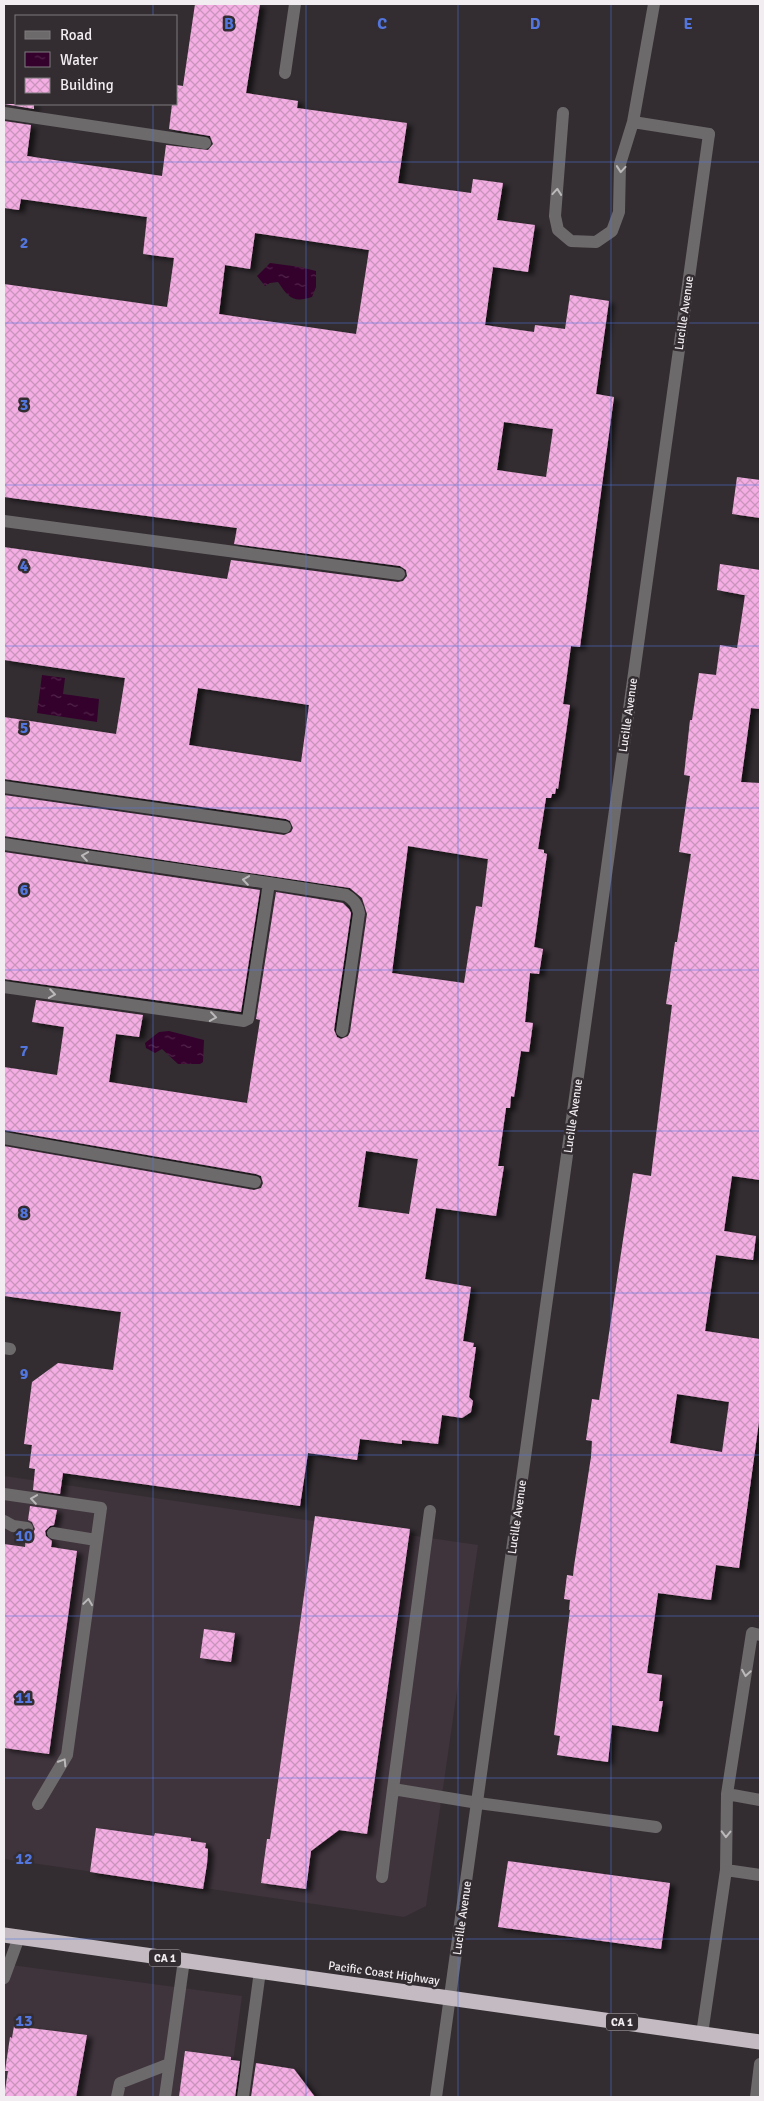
<svg xmlns="http://www.w3.org/2000/svg" width="764" height="2101" font-family="Signika,sans-serif">
	<style>
		.built { fill: #3f343c }
		.water { fill: url(#water-ripples) }
		.building { fill: url(#building-cross-hatch); fill-rule: evenodd; filter: url(#shadow) }
		.lines { fill: none; stroke-linecap: round; stroke-linejoin: round }
		.lane { stroke: #6d6a6c; stroke-width: 12 }
		.street { stroke: #6d6a6c; stroke-width: 12 }
		.highway { stroke: #c3bbc1; stroke-width: 15 }
		.oneway { stroke: #bcb9bb }
		.grid { fill: none; stroke: #5276de; stroke-width: 1; stroke-opacity: 0.55 }
		.labels { text-anchor: middle; stroke-width: 5; stroke-linejoin: round; paint-order: stroke }
		.shield { fill: #332d31; stroke: #b8b3b7; stroke-width: 1 }
		.shield-label { font-size: 11px; font-weight: bold; fill: #f1edf0 }
		.street-label { font-size: 12px; fill: #f1edf0; stroke: #332d31 }
		.grid-label { font-size: 16px; text-anchor: middle; font-weight: bold; fill: #5276de; stroke: #332d31; stroke-width: 5; stroke-linejoin: round; paint-order: stroke }
	</style>
	<defs>
		<pattern id="water-ripples" width="26" height="14" patternUnits="userSpaceOnUse" patternTransform="scale(1.25)"><rect width="26" height="14" fill="#34002c"/><path d="M2 4q2-2 4 0t4 0M15 11q2-2 4 0t4 0" fill="none" stroke="#52264b"/></pattern>
		<pattern id="building-cross-hatch" width="8" height="8" patternUnits="userSpaceOnUse" patternTransform="scale(1.25)"><rect width="8" height="8" fill="#f4aee3"/><path d="M0 0l8 8M0 8l8-8" fill="none" stroke="#c994bc"/></pattern>
		<filter id="shadow"><feDropShadow dx="5.5" dy="3" stdDeviation="2.5" flood-color="#0009"/></filter>
	</defs>
	<rect width="100%" height="100%" fill="#332d31"/>
	<path class="built" d="M4,1476L478,1545L426,1906L404,1917L4,1859Z
		M4,1964L242,1996L228,2097H4Z"/>
	<path class="water" d="M270,263L300,267L316,271V287L312,297C293,303 289,298 278,282L270,283L265,286L257,276Z
		M42,675L65,678L63,694L99,699L97,722L37,713Z
		M169,1031L204,1040L203,1062L200,1064H178L162,1049L155,1053L146,1048L145,1043L159,1032Z"/>
	<path class="building" d="M195,4H260L246,93L298,101L297,108L407,123L398,183L471,193L473,179L503,183L497,220L535,225L528,272L493,267L485,325L534,332L535,325L565,329L570,295L609,301L596,394L614,397L580,647L571,646L563,704L570,705L558,789L556,788L555,794H552L551,798H546L538,849L544,850V853L547,854L534,947L543,949L539,974L530,973L525,1022L533,1023L529,1052L521,1051L514,1097L511,1096L510,1108H506L498,1166H504L496,1216L436,1208L425,1279L471,1287L463,1341L474,1343L473,1347H476L469,1397L473,1401L471,1412L462,1418L442,1415L438,1444L402,1440V1444L360,1439L357,1460L308,1453L300,1506L63,1473L60,1494L33,1490L35,1469L29,1468L32,1445L24,1444L32,1382L58,1363L113,1370L121,1312L4,1296V1146L254,1190L261,1188L263,1183L261,1176L256,1174L4,1130V1067L57,1075L64,1027L32,1022L36,1000L143,1015L139,1037L116,1034L109,1082L247,1103L260,1020L256,1019L276,892L343,903L349,909L351,913L334,1030L337,1037L341,1039L348,1036L350,1032L367,914L362,898L350,888L4,836V795L284,835L291,832L293,828L290,821L286,819L4,779V717L116,734L125,678L4,660V547L227,579L231,560L398,582L403,581L407,576L406,570L400,566L234,544L237,528L4,497V284L167,307L174,258L143,254L147,217L21,199L19,210L4,208V121L31,125L27,156L162,176L166,145L208,150L213,144L210,136L169,129L172,104H176V85L183,86ZM255,233L369,250L356,334L219,314L225,265L250,269ZM504,422L553,429L546,477L497,470ZM198,688L309,705L301,762L189,745ZM408,846L488,859L482,907L476,906L464,983L392,973ZM366,1151L418,1159L409,1214L358,1207Z
		M4,104H34V109Z
		M737,477L760,480V518L732,514Z
		M720,564L760,570V709L751,708L741,782L760,783V1180L732,1176L724,1231L756,1236L753,1260L716,1255L705,1331L760,1339V1414L739,1568L716,1565L711,1600L658,1593L647,1673L662,1675L659,1701H663L658,1732L612,1725L608,1762L557,1755L560,1736L554,1735L570,1610H569L570,1600L564,1599L567,1575L573,1576L574,1566L591,1457L592,1441L586,1440L592,1399L599,1400L633,1173L651,1176L672,1005L666,1004L675,942H677L691,854L679,852L690,776L684,775L690,720H692L699,673L716,675L720,645L737,648L745,595L749,596L717,590ZM677,1394L729,1402L722,1452L670,1443Z
		M4,852L260,890L241,1012L4,979Z
		M30,1506L57,1510L54,1525L50,1526L45,1531L46,1536L52,1541L51,1547L77,1551L49,1754L4,1748V1544L25,1547L26,1536L33,1533L35,1529L32,1522L28,1520Z
		M315,1516L410,1529L367,1834L339,1830L311,1851L306,1889L261,1883L267,1839H270Z
		M204,1629L235,1633L231,1662L200,1658Z
		M96,1828L154,1836L155,1833L191,1838V1841L206,1843L205,1848L208,1849L207,1864L203,1889L90,1872Z
		M508,1861L670,1883L661,1949L498,1927Z
		M14,2026L87,2035L76,2097H4L8,2071H5L10,2037L12,2038Z
		M185,2051L231,2057V2060L240,2061L235,2097H179Z
		M256,2063L294,2069L315,2097H251Z"/>
	<g class="lines">
		<path class="lane" d="M285,73L295,4
			M4,113L205,143
			M563,113L555,216L558,230L571,241L596,242L612,231L619,212L620,164L633,122L654,4
			M633,122L709,134
			M4,521L399,574
			M4,787L285,827
			M4,844L269,883L248,1019L244,1021L4,987
			M269,883L346,895C354,900 357,904 359,913L342,1031
			M4,1138L255,1182
			M4,1348L10,1349
			M4,1494L101,1508L67,1755L38,1804
			M430,1511L393,1789L478,1803L656,1827
			M4,1521L13,1526L27,1528
			M53,1533L96,1540
			M727,1794L760,1800
			M726,1870L760,1875
			M382,1877L393,1789
			M4,1978L19,1937
			M702,2034L726,1870L727,1794L752,1633L760,1635
			M117,2097L120,2083L169,2064
			M165,2097L184,1960
			M243,2097L260,1971
			M756,2097L760,2064"/>
		<path class="street" d="M436,2097L709,134"/>
		<path class="highway" d="M4,1935L760,2042"/>
	</g>
	<defs><path id="oneway-chevron" d="M-2-3.5L2.5 0L-2 3.5" fill="none" stroke-width="1.6" stroke-linecap="round" stroke-linejoin="round" transform="scale(1.25)"/></defs>
	<g class="oneway">
		<use href="#oneway-chevron" transform="translate(621 169) rotate(95)"/>
		<use href="#oneway-chevron" transform="translate(557 192) rotate(-85)"/>
		<use href="#oneway-chevron" transform="translate(85 856) rotate(-172)"/>
		<use href="#oneway-chevron" transform="translate(246 880) rotate(-172)"/>
		<use href="#oneway-chevron" transform="translate(52 994) rotate(8)"/>
		<use href="#oneway-chevron" transform="translate(213 1017) rotate(8)"/>
		<use href="#oneway-chevron" transform="translate(34 1499) rotate(-172)"/>
		<use href="#oneway-chevron" transform="translate(88 1602) rotate(-82)"/>
		<use href="#oneway-chevron" transform="translate(746 1673) rotate(99)"/>
		<use href="#oneway-chevron" transform="translate(63 1762) rotate(-58)"/>
		<use href="#oneway-chevron" transform="translate(726 1834) rotate(91)"/>
	</g>
	<path class="grid" d="M153,4V16M306,4V2097M458,4V2097M611,4V2097M153,104V2097M4,162H760M4,323H760M4,485H760M4,646H760M4,808H760M4,970H760M4,1131H760M4,1293H760M4,1455H760M4,1616H760M4,1778H760M4,1939H760"/>
	<g class="labels">
		<g class="shield">
			<rect x="149" y="1949.5" width="32" height="17" rx="4"/>
			<rect x="606" y="2013.5" width="32" height="17" rx="4"/>
		</g>
		<g class="shield-label">
			<text x="165" y="1962">CA 1</text>
			<text x="622" y="2026">CA 1</text>
		</g>
		<g class="street-label">
			<text transform="translate(684 313) rotate(-82)" y="4">Lucille Avenue</text>
			<text transform="translate(628 715) rotate(-82)" y="4">Lucille Avenue</text>
			<text transform="translate(573 1116) rotate(-82)" y="4">Lucille Avenue</text>
			<text transform="translate(517 1517) rotate(-82)" y="4">Lucille Avenue</text>
			<text transform="translate(462 1918) rotate(-82)" y="4">Lucille Avenue</text>
			<text transform="translate(384 1973) rotate(8)" y="4">Pacific Coast Highway</text>
		</g>
	</g>
	<g class="grid-label">
		<text x="229" y="29">B</text>
		<text x="382" y="29">C</text>
		<text x="535" y="29">D</text>
		<text x="688" y="29">E</text>
		<text x="24" y="248">2</text>
		<text x="24" y="410">3</text>
		<text x="24" y="571">4</text>
		<text x="24" y="733">5</text>
		<text x="24" y="895">6</text>
		<text x="24" y="1056">7</text>
		<text x="24" y="1218">8</text>
		<text x="24" y="1379">9</text>
		<text x="24" y="1541">10</text>
		<text x="24" y="1703">11</text>
		<text x="24" y="1864">12</text>
		<text x="24" y="2026">13</text>
	</g>
	<rect width="764" height="2101" fill="none" stroke="#f1edf0" stroke-width="10"/>
	<rect x="15" y="15" width="162" height="90" fill="#332d31" stroke="#7f7a7d"/>
	<rect x="25" y="31" width="25" height="8" fill="#6d6a6c" stroke="#7f7a7d"/>
	<text x="60" y="40" font-size="15" fill="#f1edf0">Road</text>
	<rect x="25" y="52" width="25" height="15" fill="url(#water-ripples)" stroke="#7f7a7d"/>
	<text x="60" y="65" font-size="15" fill="#f1edf0">Water</text>
	<rect x="25" y="78" width="25" height="15" fill="url(#building-cross-hatch)" stroke="#7f7a7d"/>
	<text x="60" y="90" font-size="15" fill="#f1edf0">Building</text>
</svg>
